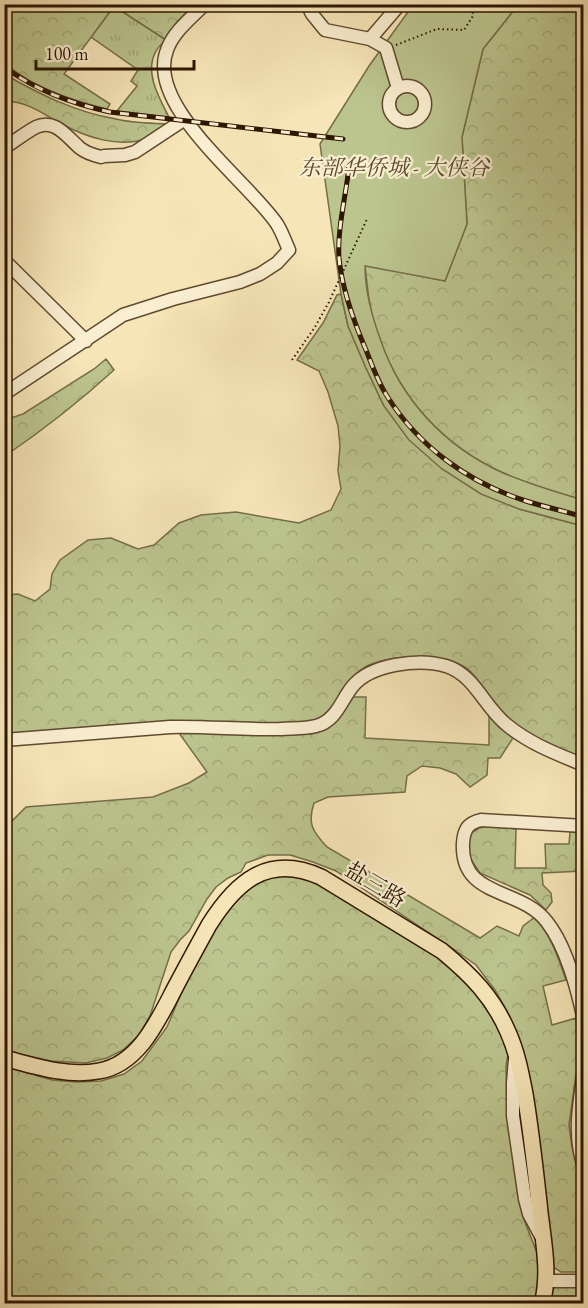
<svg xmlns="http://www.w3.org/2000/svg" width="588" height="1308" font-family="'EB Garamond','Noto Serif SC',serif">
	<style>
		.grass { fill: url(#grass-tufts); stroke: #756e48; stroke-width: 1.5 }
		.forest { fill: url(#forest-crowns); stroke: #756e48; stroke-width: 1.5 }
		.park { fill: #bcc58e; stroke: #756e48; stroke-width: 1.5 }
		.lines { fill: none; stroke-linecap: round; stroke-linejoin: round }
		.minor-casing { stroke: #604a2f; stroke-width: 15 }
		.major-casing { stroke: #2e1702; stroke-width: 18 }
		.path { stroke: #2e1702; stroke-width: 2; stroke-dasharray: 1.5 3; stroke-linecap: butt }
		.minor { stroke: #f9eed0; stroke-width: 12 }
		.major { stroke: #f6e5b7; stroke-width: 15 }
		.rail-casing { stroke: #2e1702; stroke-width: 5 }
		.rail { stroke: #f9eed0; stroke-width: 3; stroke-dasharray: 9; stroke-linecap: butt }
		.path-bridge { stroke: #2e1702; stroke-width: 2; stroke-dasharray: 1.5 3; stroke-linecap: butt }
		.labels { text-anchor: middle; stroke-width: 4.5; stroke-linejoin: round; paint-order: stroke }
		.park-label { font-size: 22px; font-style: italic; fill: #594b2c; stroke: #f9eed0 }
		.street-label { font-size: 22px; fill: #2e1702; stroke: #f9eed0 }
	</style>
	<defs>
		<pattern id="grass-tufts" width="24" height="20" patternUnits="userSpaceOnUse" patternTransform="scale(1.5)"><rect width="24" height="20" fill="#bcc58e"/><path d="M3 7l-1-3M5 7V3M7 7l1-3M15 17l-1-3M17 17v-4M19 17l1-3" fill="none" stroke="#a2a879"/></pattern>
		<pattern id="forest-crowns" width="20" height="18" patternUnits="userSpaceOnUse" patternTransform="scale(1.5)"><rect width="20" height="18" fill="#bcc58e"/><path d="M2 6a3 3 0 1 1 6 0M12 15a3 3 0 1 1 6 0" fill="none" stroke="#a2a879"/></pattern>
	</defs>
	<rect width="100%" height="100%" fill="#f6e5b7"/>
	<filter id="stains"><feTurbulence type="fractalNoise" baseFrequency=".00333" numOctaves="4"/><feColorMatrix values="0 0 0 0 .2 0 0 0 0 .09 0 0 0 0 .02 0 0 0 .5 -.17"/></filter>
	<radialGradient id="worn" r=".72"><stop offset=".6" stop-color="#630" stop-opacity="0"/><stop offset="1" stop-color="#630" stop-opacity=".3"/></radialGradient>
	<path class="grass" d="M114,6L166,40C163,43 158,47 156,51C144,72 159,98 169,117L117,111L137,86L131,81L138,70L91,37Z"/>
	<path class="forest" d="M5,5H199L166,40L114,6L64,74L110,104L107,109C82,103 59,96 36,84C25,79 15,71 5,64Z
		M518,5H583V500C556,492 528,484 501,472C435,442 390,385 372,315C368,299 367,282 365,265L445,281L467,224L462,137L483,49Z
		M4,74C39,94 75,112 116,119C132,123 150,123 167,124C161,129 155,135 148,138C120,149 85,137 60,123C40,112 28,102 5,101Z
		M341,294L348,326L366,368L384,406L519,509L583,526V759C561,749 528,736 510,721C494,706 485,686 470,671C450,652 393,654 369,665C344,676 338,711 315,720C311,721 306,722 301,723L5,736V595L18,594L35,601L50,589L52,574L60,560L88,540L111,538L138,549L154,545L179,523L201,515L236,512L299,523L331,510L341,489L338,471L340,446L338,426L328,392L319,371L297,360L323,323L337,295Z
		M106,359L114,370C79,402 43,430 5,456V420L23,414L94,369Z
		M353,697H366L365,738L489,745V711L499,727L513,738L500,758H488L487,775L470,787L456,774L440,768L422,766L407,776L405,792L328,797L314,803C307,824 313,832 327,847L480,938L497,926L519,936L523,926L535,917C551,936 558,957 566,980L543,986L552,1025L576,1018L578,1038V1060L569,1125L572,1147L583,1181V1272H561L552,1266L541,1156L535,1113L519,1040L507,1011L495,990L476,965L449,946L336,871L313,862L290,855H268L246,863L241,872L228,878L216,887L207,899L189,931L180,940L171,952L150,1016L139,1035L123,1050L107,1058L86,1063L51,1061L5,1051L4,823L12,821L26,807L153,797L189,783L207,772L179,733L192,730L311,734L325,730L337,720Z
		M489,826L516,829L515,868H546L545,844H569L570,832L583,833V871L542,873L543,885L551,893L552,902L546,910L530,895L480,873L470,858L468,843L471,833L479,828Z
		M289,874L311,878L427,947L453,969L478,994L496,1019L509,1048L506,1066L507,1105L523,1217L537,1253L539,1272L537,1303H5L4,1066L52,1080L77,1082L101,1081L124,1074L142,1061L167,1027L203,942L213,923L252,881Z
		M560,1284L583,1285V1303L550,1304L553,1289Z"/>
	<path class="park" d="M413,5H518L483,49L462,137L467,224L445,281L365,266C365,291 372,317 381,341C401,400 445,446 501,472C528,484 556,492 583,500V526L519,509L481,494L442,469L409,440L384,406L366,368L348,326L341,294L320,144L369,66Z"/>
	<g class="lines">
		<defs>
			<path id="minor" d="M307,4L312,14L325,30L370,39L386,48L398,88
				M370,39L400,4
				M389 104a18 18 0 1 1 36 0a18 18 0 1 1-36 0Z
				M4,148C15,141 25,133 36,127C55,118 67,137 80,148C86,153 93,155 101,157L104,156L125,155L135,152L185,119
				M4,260L86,341
				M4,394L123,315L173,299L240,282L260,274L277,263L289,250C285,241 282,232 277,224C249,182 145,106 167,50C173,32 192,17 205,4
				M4,740L170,727C207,726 243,730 280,729C292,728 305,729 316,726C336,721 341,701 352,687C370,664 419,658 446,666C475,675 484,707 507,725C530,744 557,754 584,765
				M584,826L481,820C468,823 464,829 463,843C460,899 521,887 547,922C566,946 578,991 584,1021
				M515,1059L513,1083V1116L525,1199L529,1214L542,1238
				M584,1072C579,1104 573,1136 584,1167
				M546,1281H584"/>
			<path id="major" d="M4,1058C35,1066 67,1077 99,1071C140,1064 159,1018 176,986C187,965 198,945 209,925C236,882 268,853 321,877L442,951C471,975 493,997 508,1032C517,1052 521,1073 525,1094C531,1130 535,1167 539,1203C542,1236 551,1271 542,1304"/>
		</defs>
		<use href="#minor" class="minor-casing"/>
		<use href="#major" class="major-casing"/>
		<path class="path" d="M396,45L437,29L464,30L473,16L472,4"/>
		<use href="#minor" class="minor"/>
		<use href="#major" class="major"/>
		<defs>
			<path id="rail" d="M4,67C38,91 70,103 110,112L343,139
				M349,167C346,195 337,230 339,258C342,289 354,322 366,350C372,365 378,382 387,396C419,447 469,483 526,501C545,507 564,511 584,517"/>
		</defs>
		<use href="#rail" class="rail-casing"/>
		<use href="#rail" class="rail"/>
		<path class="path-bridge" d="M292,360L315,327L329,302L367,219"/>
	</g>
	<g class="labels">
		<g class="park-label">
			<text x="394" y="175">东部华侨城 - 大侠谷</text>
		</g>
		<g class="street-label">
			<text transform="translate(376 884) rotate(31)" y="8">盐三路</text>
		</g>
	</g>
	<rect width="588" height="1308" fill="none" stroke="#f6e5b7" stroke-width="24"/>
	<rect x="6" y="6" width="576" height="1296" fill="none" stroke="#2e1702" stroke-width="3"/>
	<rect x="12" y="12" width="564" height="1284" fill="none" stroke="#2e1702" stroke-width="1.5"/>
	<path d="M36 60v9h158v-9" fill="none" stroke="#2e1702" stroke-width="3"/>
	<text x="45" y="60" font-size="18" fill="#2e1702" stroke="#f9eed0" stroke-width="4.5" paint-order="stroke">100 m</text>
	<rect width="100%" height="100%" filter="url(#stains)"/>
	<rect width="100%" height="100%" fill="url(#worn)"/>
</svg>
